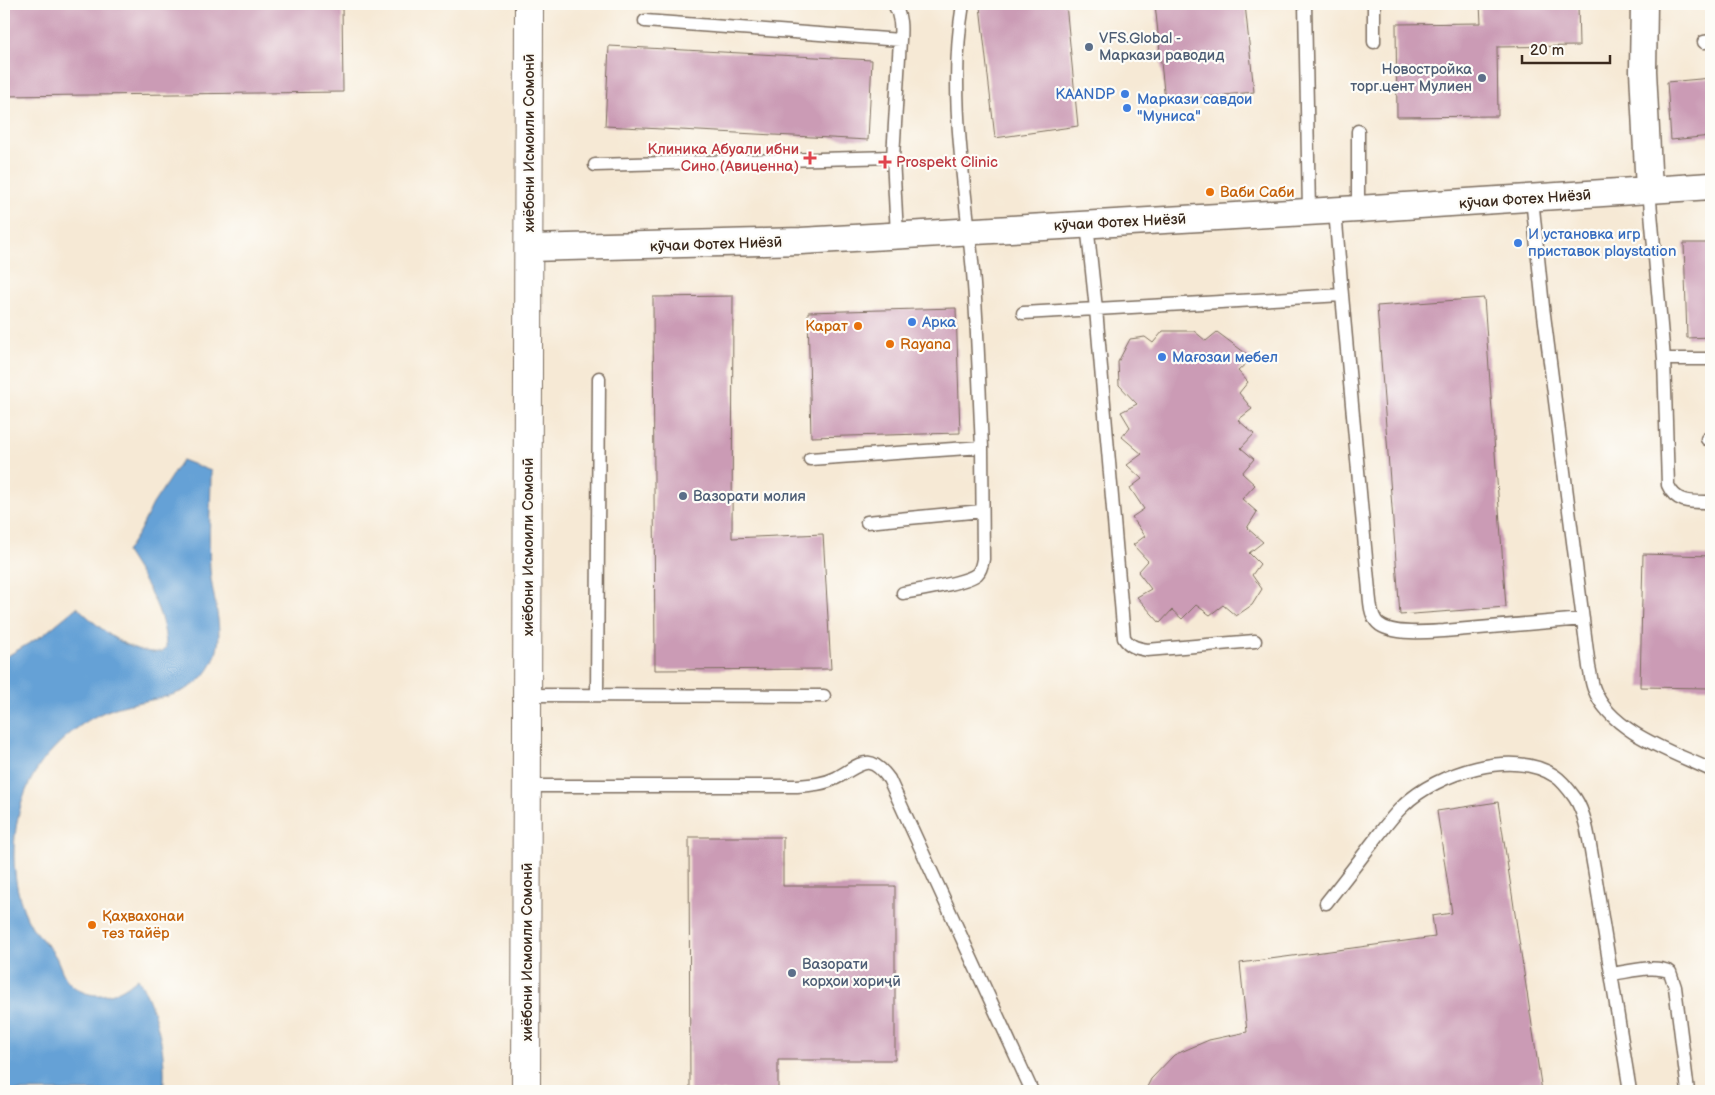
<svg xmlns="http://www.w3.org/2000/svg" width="1715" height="1095" font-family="'Balsamiq Sans',sans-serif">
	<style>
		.water { fill: #65a1d6; stroke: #50667a }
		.building { fill: #cb9bb5 }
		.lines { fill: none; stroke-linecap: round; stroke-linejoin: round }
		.service-casing { stroke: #7c6d5e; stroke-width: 15 }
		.minor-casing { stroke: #7c6d5e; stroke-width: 29 }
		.tertiary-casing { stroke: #7c6d5e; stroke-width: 30 }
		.service { stroke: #fff; stroke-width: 12 }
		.minor { stroke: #fff; stroke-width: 26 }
		.tertiary { stroke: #fff; stroke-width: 28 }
		.service-dot { fill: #5c6f8a; stroke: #fdfcf7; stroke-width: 2 }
		.shop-dot { fill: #3f7fe0; stroke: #fdfcf7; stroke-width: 2 }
		.health-dot { fill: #e0444e; stroke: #fdfcf7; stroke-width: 2 }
		.food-dot { fill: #e8710a; stroke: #fdfcf7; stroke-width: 2 }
		.labels { text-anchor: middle; stroke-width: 4.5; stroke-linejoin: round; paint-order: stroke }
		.service-label { font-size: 15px; fill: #4e5e75; stroke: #fdfcf7; text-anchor: start }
		.shop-label { font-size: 15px; fill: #366cbe; stroke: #fdfcf7; text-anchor: start }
		.street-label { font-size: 15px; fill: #3b2a1e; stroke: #fdfcf7 }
		.health-label { font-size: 15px; fill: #be3a42; stroke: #fdfcf7; text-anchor: end }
		.food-label { font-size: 15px; fill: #c56008; stroke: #fdfcf7; text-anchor: start }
	</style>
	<rect width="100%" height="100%" fill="#fdfcf7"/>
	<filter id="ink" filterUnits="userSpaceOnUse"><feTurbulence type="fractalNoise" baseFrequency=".02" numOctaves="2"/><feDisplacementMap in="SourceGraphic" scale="10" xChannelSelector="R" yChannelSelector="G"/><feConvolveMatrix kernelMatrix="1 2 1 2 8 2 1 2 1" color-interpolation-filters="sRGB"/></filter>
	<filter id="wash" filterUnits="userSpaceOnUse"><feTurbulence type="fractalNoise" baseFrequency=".0096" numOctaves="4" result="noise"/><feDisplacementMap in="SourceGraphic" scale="20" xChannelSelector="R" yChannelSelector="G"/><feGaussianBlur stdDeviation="1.12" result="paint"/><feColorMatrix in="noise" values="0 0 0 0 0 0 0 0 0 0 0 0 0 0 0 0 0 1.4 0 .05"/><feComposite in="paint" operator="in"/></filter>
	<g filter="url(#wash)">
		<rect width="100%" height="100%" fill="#f6e9d5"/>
		<path class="water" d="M182,460L211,471C211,503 208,536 210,569C212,600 227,632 213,662C193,704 143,696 107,711C83,720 55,744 40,765C9,808 5,883 32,927C39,938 50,946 56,957C60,965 62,974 68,981C81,997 105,999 123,989C128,986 133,982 138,978C156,1008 168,1056 163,1091H4V658L43,635L77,607C100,628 128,655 162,652L166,647C165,611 145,582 126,552L139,532L153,504Z"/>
		<g id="blocks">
			<path class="building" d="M4,4H342L343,92L4,96Z
				M1007,4H1066L1078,126L995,138L980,6Z
				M1155,4H1245L1254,92L1165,101Z
				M1480,4H1578L1579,46L1497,47L1498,116L1397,117L1396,24L1481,23Z
				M609,46L872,60L868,140L605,126Z
				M1711,78V136L1671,140L1667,82Z
				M1684,243H1711V337L1687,338Z
				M733,296L732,538L823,534L831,669L655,670L653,297Z
				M1484,298L1506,607L1400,615L1377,306Z
				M956,308L960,433L811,437L808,312Z
				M1163,331H1194L1206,341L1217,332L1252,358L1238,371L1248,382L1239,393L1252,409L1238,420L1254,434L1241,448L1254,459L1242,473L1255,485L1242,499L1257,512L1247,528L1263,542L1249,553L1260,564L1252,575L1262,589L1252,605L1236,616L1223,605L1210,615L1196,605L1182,619L1172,610L1160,623L1137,597L1151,589L1138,572L1148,561L1133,545L1145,536L1132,517L1144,509L1130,488L1142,479L1127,465L1142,454L1122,437L1130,427L1121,412L1137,404L1119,385L1118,362L1130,339L1145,337L1153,343Z
				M1643,554L1711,556V688L1640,687Z
				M1498,802L1542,1091H1145L1151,1079L1174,1055L1209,1040L1247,1032L1240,963L1435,937L1432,916L1452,913L1437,811Z
				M689,837H783V886H895V1060H778V1091H690Z"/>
		</g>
	</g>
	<g filter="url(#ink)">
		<use href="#blocks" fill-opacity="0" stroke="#7c6d5e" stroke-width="1"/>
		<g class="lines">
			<defs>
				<path id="service" d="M894,4C901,16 901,27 900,40
					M1305,4L1309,211
					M1374,4V42
					M645,21L900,40L893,157L897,235
					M1704,42L1711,41
					M1358,131V209
					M595,165L893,157
					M1649,190L1664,359H1711
					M1532,198L1543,307L1589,667C1591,674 1591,682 1594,689C1610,732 1673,752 1711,770
					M1335,210L1342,295
					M1087,224L1096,309L1342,295L1369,591C1370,601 1370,613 1376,621C1387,636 1427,632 1444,631L1583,619
					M1023,313L1096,309L1124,638C1130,647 1137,648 1147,650L1255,641
					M1664,359L1668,485C1676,504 1692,502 1711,502
					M1707,439H1711
					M810,459L982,447C979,389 978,330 973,272C965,183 948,94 963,4
					M867,522L982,511
					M903,593C919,590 967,583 977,574C981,570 982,565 983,559L982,447
					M527,695L824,696
					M597,695L599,378
					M527,786H797C811,785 824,784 836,778C860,766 868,750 889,779L1032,1091
					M1326,903C1341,884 1356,865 1370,846C1381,832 1391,817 1404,805C1437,773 1514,748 1555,776C1563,781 1570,791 1575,798C1587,816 1590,847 1594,868L1630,1091
					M1611,974C1629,972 1654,964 1670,972L1675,987L1688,1091"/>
				<path id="minor" d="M1644,4L1643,71L1649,190
					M529,248L801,241L1358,209L1711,186"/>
				<path id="tertiary" d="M526,1091L529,4"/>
			</defs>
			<use href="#service" class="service-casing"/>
			<use href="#minor" class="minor-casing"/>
			<use href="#tertiary" class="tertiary-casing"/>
			<use href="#service" class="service"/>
			<use href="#minor" class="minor"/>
			<use href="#tertiary" class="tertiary"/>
		</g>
	</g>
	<g class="service-dot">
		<circle cx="1089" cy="47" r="5"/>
		<circle cx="1482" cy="78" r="5"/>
		<circle cx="683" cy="496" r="5"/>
		<circle cx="792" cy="973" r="5"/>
	</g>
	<g class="shop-dot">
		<circle cx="1125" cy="94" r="5"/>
		<circle cx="1127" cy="108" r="5"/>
		<circle cx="1518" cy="243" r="5"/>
		<circle cx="912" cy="322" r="5"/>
		<circle cx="1162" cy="357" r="5"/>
	</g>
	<g class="health-dot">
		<path d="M807.5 150.5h5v5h5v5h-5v5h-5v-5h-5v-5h5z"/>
		<path d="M882.5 154.5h5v5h5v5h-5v5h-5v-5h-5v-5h5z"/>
	</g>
	<g class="food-dot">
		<circle cx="1210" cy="192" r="5"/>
		<circle cx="858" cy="326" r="5"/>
		<circle cx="890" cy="344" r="5"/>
		<circle cx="92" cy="925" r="5"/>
	</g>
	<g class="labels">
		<g class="service-label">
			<text x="1099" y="43">VFS.Global -<tspan x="1099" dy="17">Маркази раводид</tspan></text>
			<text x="1472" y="74" text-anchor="end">Новостройка<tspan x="1472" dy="17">торг.цент Мулиен</tspan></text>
			<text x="693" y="501">Вазорати молия</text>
			<text x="802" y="969">Вазорати<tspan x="802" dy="17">корҳои хориҷӣ</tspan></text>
		</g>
		<g class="shop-label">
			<text x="1115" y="99" text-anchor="end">KAANDP</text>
			<text x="1137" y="104">Маркази савдои<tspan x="1137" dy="17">"Муниса"</tspan></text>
			<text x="1528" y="239">И установка игр<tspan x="1528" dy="17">приставок playstation</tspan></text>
			<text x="922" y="327">Арка</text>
			<text x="1172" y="362">Мағозаи мебел</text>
		</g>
		<g class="street-label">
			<text transform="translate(529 143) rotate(-90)" y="5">хиёбони Исмоили Сомонӣ</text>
			<text transform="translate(1525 199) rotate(-4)" y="5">кӯчаи Фотех Ниёзӣ</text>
			<text transform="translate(1120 222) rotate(-3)" y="5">кӯчаи Фотех Ниёзӣ</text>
			<text transform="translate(716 244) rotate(-2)" y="5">кӯчаи Фотех Ниёзӣ</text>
			<text transform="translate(528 547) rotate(-90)" y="5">хиёбони Исмоили Сомонӣ</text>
			<text transform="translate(527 952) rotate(-90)" y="5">хиёбони Исмоили Сомонӣ</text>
		</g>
		<g class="health-label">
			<text x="799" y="154">Клиника Абуали ибни<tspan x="799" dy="17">Сино (Авиценна)</tspan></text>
			<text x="896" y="167" text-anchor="start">Prospekt Clinic</text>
		</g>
		<g class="food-label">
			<text x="1220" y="197">Ваби Саби</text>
			<text x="848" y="331" text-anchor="end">Карат</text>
			<text x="900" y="349">Rayana</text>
			<text x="102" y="921">Қаҳвахонаи<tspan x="102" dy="17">тез тайёр</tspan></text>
		</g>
	</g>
	<rect width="1715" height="1095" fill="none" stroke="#fdfcf7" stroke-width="20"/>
	<path d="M1522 55v8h88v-8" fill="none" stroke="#3b2a1e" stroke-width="2.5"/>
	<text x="1530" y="55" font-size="15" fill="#3b2a1e" stroke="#fdfcf7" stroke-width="4" paint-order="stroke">20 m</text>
</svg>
